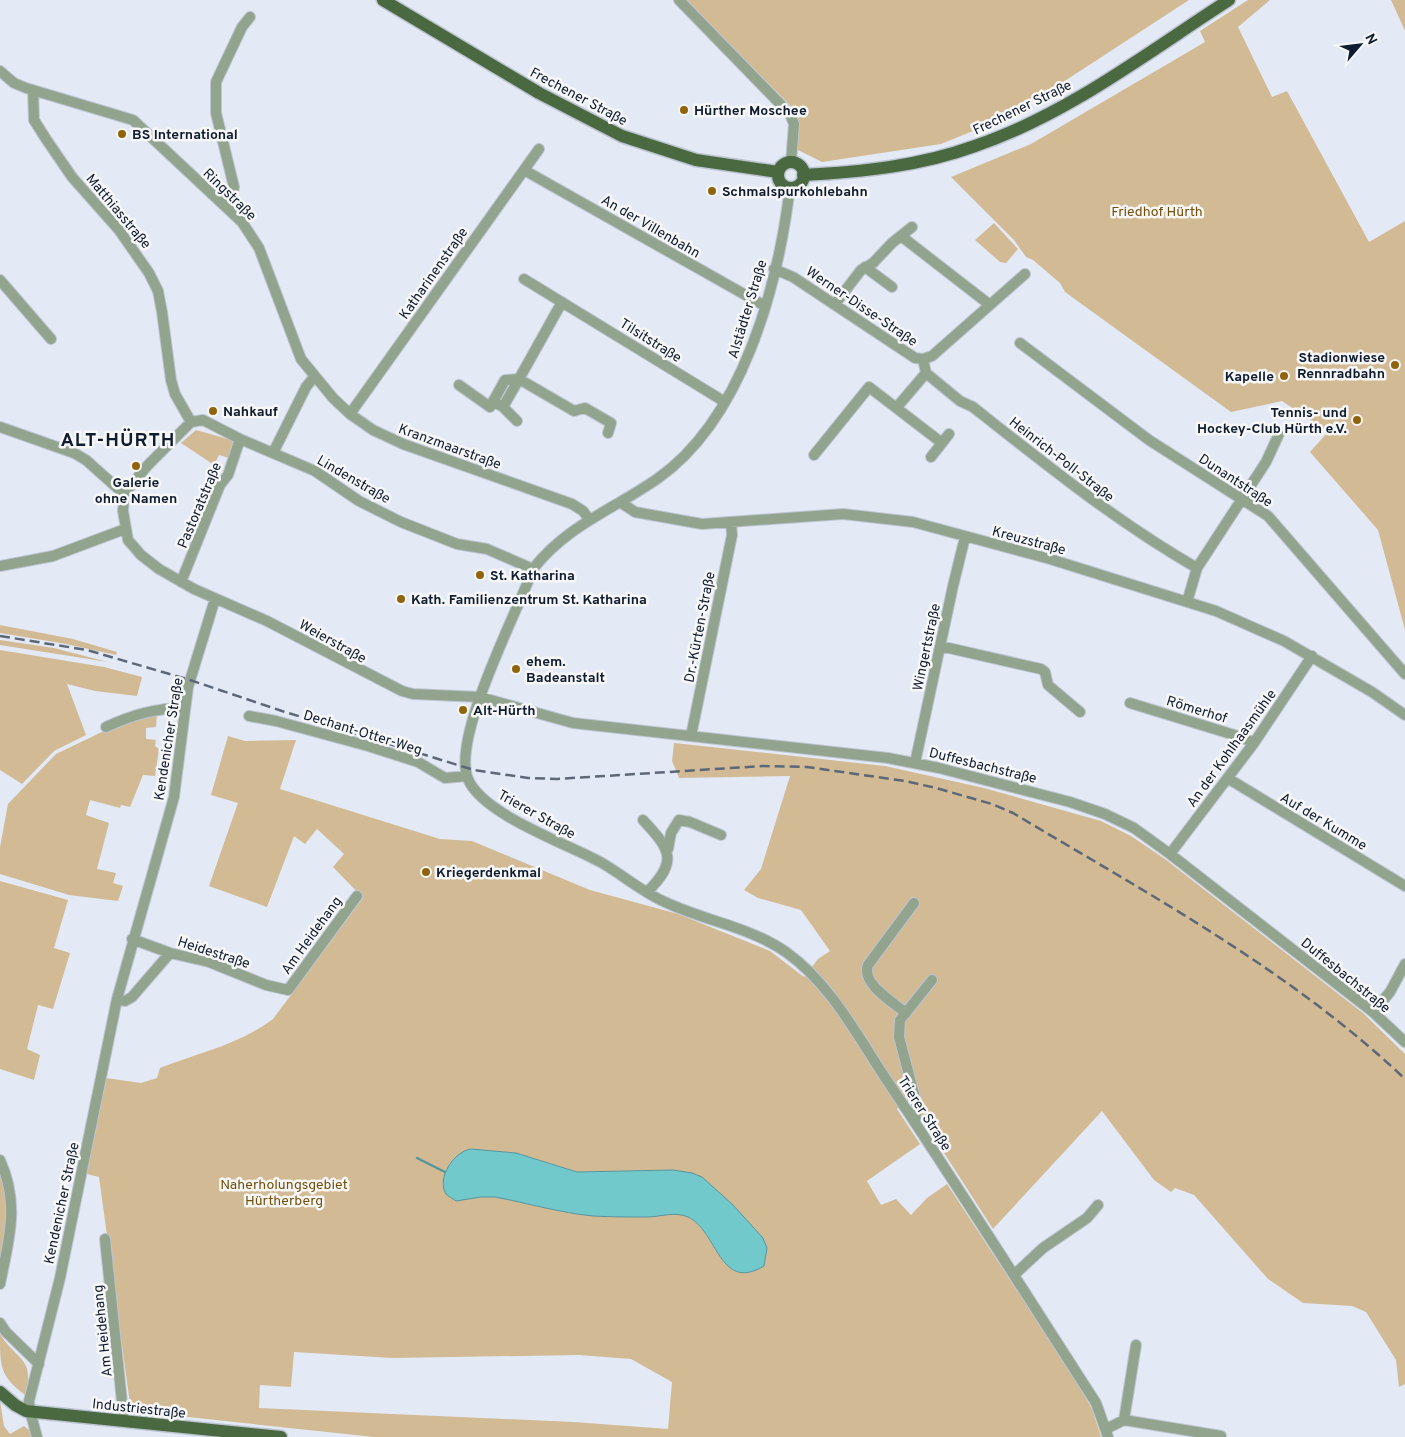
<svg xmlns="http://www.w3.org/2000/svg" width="1405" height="1437" font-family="Overpass,sans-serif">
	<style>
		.green { fill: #d2ba95; fill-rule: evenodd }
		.water { fill: #72c9cc; stroke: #55959e }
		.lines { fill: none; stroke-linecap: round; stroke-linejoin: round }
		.stream { stroke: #55959e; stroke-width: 2.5 }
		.minor-casing { stroke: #bdc5d3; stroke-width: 12 }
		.major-casing { stroke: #bdc5d3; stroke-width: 15 }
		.minor { stroke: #92a48d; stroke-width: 10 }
		.major { stroke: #4b6941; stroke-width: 12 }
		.rail { stroke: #5c6778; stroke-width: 2.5; stroke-dasharray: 10 5; stroke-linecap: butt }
		.poi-dot { fill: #8f640b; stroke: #f7f7f7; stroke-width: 2 }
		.labels { text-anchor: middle; stroke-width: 5; stroke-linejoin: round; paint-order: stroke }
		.street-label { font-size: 14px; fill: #101d31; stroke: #f7f7f7 }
		.poi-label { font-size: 14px; font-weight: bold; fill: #101d31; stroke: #f7f7f7; text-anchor: start }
		.park-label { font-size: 14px; fill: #735009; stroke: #f7f7f7 }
		.district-label { font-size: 19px; font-weight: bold; letter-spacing: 1px; fill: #101d31; stroke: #f7f7f7 }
	</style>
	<rect width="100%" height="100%" fill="#e3eaf6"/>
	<path class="green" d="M685,0H1189L1034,101L973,131L941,144L822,162L796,149L797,119L801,116Z
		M1248,0H1270L1238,27L1272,97L1287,91L1369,242L1405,221V630L1378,530L1310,452L1328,432L1282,401L1231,412L1065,292L1060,283L1033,260L1026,257L1014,240L951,177L1031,144L1205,42L1200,31Z
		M1391,0H1405V31Z
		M994,223L1018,249L1006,263L1000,262L975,240Z
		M196,430L235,441L229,458L219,455L214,465L181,443Z
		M0,625L73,639L117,652L116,655L66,644L0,633Z
		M0,640L54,648L108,662L0,645Z
		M0,650L104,667L142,677L137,696L95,691L67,684L86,735L54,751L22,784L0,770Z
		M157,713L156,727L146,728V739L156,740L155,746L159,749L155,776L143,775L130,807L121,805L120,808L90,800L86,815L109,823L97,869L116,873L113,883L123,886L118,901L69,895L0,874V847L8,804L56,754L106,730Z
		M228,736L245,741L296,740L280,789L440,839L472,841L590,890L678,914L770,951L804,977L818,959L830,951L801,910L758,898L744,890L761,869L790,776L679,778L672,761L674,743L885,766L984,788L1101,821L1131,836L1165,859L1363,1013L1405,1054V1384L1399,1387L1396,1360L1366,1312L1352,1306L1303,1303L1268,1279L1194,1195L1175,1188L1171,1192L1154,1180L1102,1111L993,1229L910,1100L897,1109L920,1144L867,1181L881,1205L896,1199L911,1215L927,1198L947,1184L1077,1382L1092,1409L1101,1437H374L131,1411L99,1177L87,1174L106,1078L141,1083L157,1078L160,1068C198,1053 240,1044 273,1019L363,898L333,867L344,854L317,829L305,844L294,836L267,907L209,886L238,803L211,795ZM471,1149L516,1153L577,1172L673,1170L764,1266C719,1293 718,1231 688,1217C675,1211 660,1217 647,1217C629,1217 611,1217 593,1216C561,1213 527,1203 495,1197H481L456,1201ZM294,1352L392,1358L579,1355L631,1359L672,1382L668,1429L574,1422L259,1408L260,1385L291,1387Z
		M0,881L68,900L54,948L70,953L53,1009L38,1005L27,1049L40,1055L34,1080L0,1069Z
		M0,1172C12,1200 6,1231 0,1261Z
		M0,1334C16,1360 36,1358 25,1395C0,1376 0,1367 0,1334Z
		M0,1401L4,1426L10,1434L24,1426L29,1430L31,1437H0Z"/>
	<path class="water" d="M471,1149L516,1153L577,1172L673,1170L692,1173L702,1177L733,1205L763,1238L767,1248L764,1266C719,1293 718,1231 688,1217C675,1211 660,1217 647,1217C629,1217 611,1217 593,1216C561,1213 527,1203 495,1197H481L456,1201C453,1199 448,1196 446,1194C436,1177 455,1151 471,1149Z"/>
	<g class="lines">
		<path class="stream" d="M417,1158L445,1172"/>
		<defs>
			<path id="minor" d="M679,0L790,114L794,124L791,162
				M0,71L14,83L26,88L133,120L242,222L259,248L301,359L333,398L350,414L373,430L403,444L572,504L583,511L589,519
				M33,90L34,120L46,139L72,177L119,230L149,273L158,291L162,312L171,380L175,394L191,422
				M524,170L765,306
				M790,187C778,286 743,419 657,479C614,509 566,526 533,569C517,613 451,738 468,779C483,815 568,844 602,863C623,875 642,892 665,902C705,921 750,927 786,952C831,984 858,1037 888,1082C959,1188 1027,1296 1096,1403L1108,1437
				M222,203L233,192L234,187L216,113V82L242,27L250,17
				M901,236L990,305
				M865,267L892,287
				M774,269L793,277L915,358L923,359L932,356L1025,274
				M524,279L725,402
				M0,280L51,339
				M835,304L861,270L873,263L892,243L912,227
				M1020,343L1149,440L1268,516L1405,674
				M923,359L926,373L960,401L973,407C1045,464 1117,522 1197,568
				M459,385L490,407L505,380L519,379L562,302
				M493,401L503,407L519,379L574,411L585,408L611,423L608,433
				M503,407L517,421
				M897,407L926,373
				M350,414L539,149
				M0,427L74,453L86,460L124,494
				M273,453L306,387L314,377
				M814,455L869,387L942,443
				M931,457L949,434
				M620,502L635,512L702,524L843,514L913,522L1050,559L1216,611L1284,641L1372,692L1405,715
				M0,566L53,556L125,529
				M533,569L487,549L457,544L401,522L359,501L315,471L240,439L203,420L191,422L148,465L124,494L123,511L128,540L141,555L159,569L194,589L267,621L402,691L413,694L480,697L573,723L888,758L939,768L1070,802L1105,814L1134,828L1170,854L1373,1012L1405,1042
				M181,582L220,485L228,475L240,439
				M1187,602L1197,568L1266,462L1279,434
				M940,646L1041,669L1045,672L1048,685L1080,712
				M1130,703L1241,737L1254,743
				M249,716L276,721L368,746L418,762L445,778L467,776
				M106,727C132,715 155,708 185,708
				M691,736L732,535L731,523
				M915,763L953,586L965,537
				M1229,779L1405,886
				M643,820C670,849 679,861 647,892
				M668,849L671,833L679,820L690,822L721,835
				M1170,854L1254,743L1312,656
				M132,939L170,953L209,962L266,985L288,990L357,896
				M117,999L125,1001L132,997L170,953
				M1373,1012L1390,992L1405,964
				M906,1013C893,1002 861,984 868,965L914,903
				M915,1122L917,1105L899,1037L900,1020L932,980
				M0,1160C20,1204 9,1239 0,1284
				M105,1239L124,1421
				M1014,1275L1043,1248L1087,1218L1098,1205
				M0,1323L6,1332L39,1364
				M1124,1420L1136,1345
				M1106,1429L1124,1420L1221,1436
				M37,1437L30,1411L29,1401L60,1278L117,999L174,797L188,687L215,599"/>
			<path id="major" d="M383,0L539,93L622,136L696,160L778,172
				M778 175a13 13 0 1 1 26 0a13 13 0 1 1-26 0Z
				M803,175C862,172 920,166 975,146C1067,115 1148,52 1229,0
				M0,1392L15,1405L26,1411L281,1437"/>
		</defs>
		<use href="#minor" class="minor-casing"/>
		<use href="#major" class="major-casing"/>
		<use href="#minor" class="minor"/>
		<use href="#major" class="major"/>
		<path class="rail" d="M0,636L87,650L190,680L282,711L474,770L528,778L557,779L763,766L807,767L905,781L936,788L992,804L1013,813C1148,894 1290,970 1405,1079"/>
	</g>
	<g class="poi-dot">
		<circle cx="684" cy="110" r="5"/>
		<circle cx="122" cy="134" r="5"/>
		<circle cx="712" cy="191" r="5"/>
		<circle cx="1395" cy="365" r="5"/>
		<circle cx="1284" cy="376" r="5"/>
		<circle cx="213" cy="411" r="5"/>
		<circle cx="1357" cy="420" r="5"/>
		<circle cx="136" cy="466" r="5"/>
		<circle cx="480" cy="575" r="5"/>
		<circle cx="401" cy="599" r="5"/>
		<circle cx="516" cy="669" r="5"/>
		<circle cx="463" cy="710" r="5"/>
		<circle cx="426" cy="872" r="5"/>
	</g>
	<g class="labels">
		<g class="street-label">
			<text transform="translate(579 96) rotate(28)" y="5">Frechener Straße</text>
			<text transform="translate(1022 107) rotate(-26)" y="5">Frechener Straße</text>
			<text transform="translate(230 194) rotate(44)" y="5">Ringstraße</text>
			<text transform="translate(119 211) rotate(50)" y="5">Matthiasstraße</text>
			<text transform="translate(651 226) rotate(30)" y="5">An der Villenbahn</text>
			<text transform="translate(433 273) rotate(-55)" y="5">Katharinenstraße</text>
			<text transform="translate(862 306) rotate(34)" y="5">Werner-Disse-Straße</text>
			<text transform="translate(747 309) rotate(-73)" y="5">Alstädter Straße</text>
			<text transform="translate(651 340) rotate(32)" y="5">Tilsitstraße</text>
			<text transform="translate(450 446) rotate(20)" y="5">Kranzmaarstraße</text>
			<text transform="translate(1062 459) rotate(38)" y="5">Heinrich-Poll-Straße</text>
			<text transform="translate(354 479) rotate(30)" y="5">Lindenstraße</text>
			<text transform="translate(1236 480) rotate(33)" y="5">Dunantstraße</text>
			<text transform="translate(199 505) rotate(-67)" y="5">Pastoratstraße</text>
			<text transform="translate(1029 540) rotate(15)" y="5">Kreuzstraße</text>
			<text transform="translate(699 627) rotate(-79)" y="5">Dr.-Kürten-Straße</text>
			<text transform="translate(333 641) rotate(29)" y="5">Weierstraße</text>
			<text transform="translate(926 647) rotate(-78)" y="5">Wingertstraße</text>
			<text transform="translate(1197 709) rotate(17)" y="5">Römerhof</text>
			<text transform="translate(363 732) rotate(17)" y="5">Dechant-Otter-Weg</text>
			<text transform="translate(168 739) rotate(-81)" y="5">Kendenicher Straße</text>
			<text transform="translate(1231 748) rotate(-54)" y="5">An der Kohlhaasmühle</text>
			<text transform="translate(983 765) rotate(14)" y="5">Duffesbachstraße</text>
			<text transform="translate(537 814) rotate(29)" y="5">Trierer Straße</text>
			<text transform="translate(1324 821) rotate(31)" y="5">Auf der Kumme</text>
			<text transform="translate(311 935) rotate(-54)" y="5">Am Heidehang</text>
			<text transform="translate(214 952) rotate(18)" y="5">Heidestraße</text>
			<text transform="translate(1346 975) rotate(39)" y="5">Duffesbachstraße</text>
			<text transform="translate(925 1113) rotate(57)" y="5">Trierer Straße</text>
			<text transform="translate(61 1203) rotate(-78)" y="5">Kendenicher Straße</text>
			<text transform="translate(102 1331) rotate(-96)" y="5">Am Heidehang</text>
			<text transform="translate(139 1408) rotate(6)" y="5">Industriestraße</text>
		</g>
		<g class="poi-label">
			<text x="694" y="115">Hürther Moschee</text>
			<text x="132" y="139">BS International</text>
			<text x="722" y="196">Schmalspurkohlebahn</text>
			<text x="1385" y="362" text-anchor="end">Stadionwiese<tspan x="1385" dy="16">Rennradbahn</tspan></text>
			<text x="1274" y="381" text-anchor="end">Kapelle</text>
			<text x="223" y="416">Nahkauf</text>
			<text x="1347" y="417" text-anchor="end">Tennis- und<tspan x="1347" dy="16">Hockey-Club Hürth e.V.</tspan></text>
			<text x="136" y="487" text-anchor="middle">Galerie<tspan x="136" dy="16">ohne Namen</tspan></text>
			<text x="490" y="580">St. Katharina</text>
			<text x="411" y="604">Kath. Familienzentrum St. Katharina</text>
			<text x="526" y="666">ehem.<tspan x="526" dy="16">Badeanstalt</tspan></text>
			<text x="473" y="715">Alt-Hürth</text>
			<text x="436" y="877">Kriegerdenkmal</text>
		</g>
		<g class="park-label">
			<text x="1157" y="216">Friedhof Hürth</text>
			<text x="284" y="1189">Naherholungsgebiet<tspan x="284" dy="16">Hürtherberg</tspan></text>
		</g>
		<g class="district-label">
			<text x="118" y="446">ALT-HÜRTH</text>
		</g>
	</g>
	<g transform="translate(1360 45) rotate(62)" stroke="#f7f7f7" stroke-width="4" paint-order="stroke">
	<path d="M0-4L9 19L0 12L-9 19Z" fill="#101d31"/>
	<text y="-8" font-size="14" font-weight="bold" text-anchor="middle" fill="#101d31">N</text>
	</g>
</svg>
